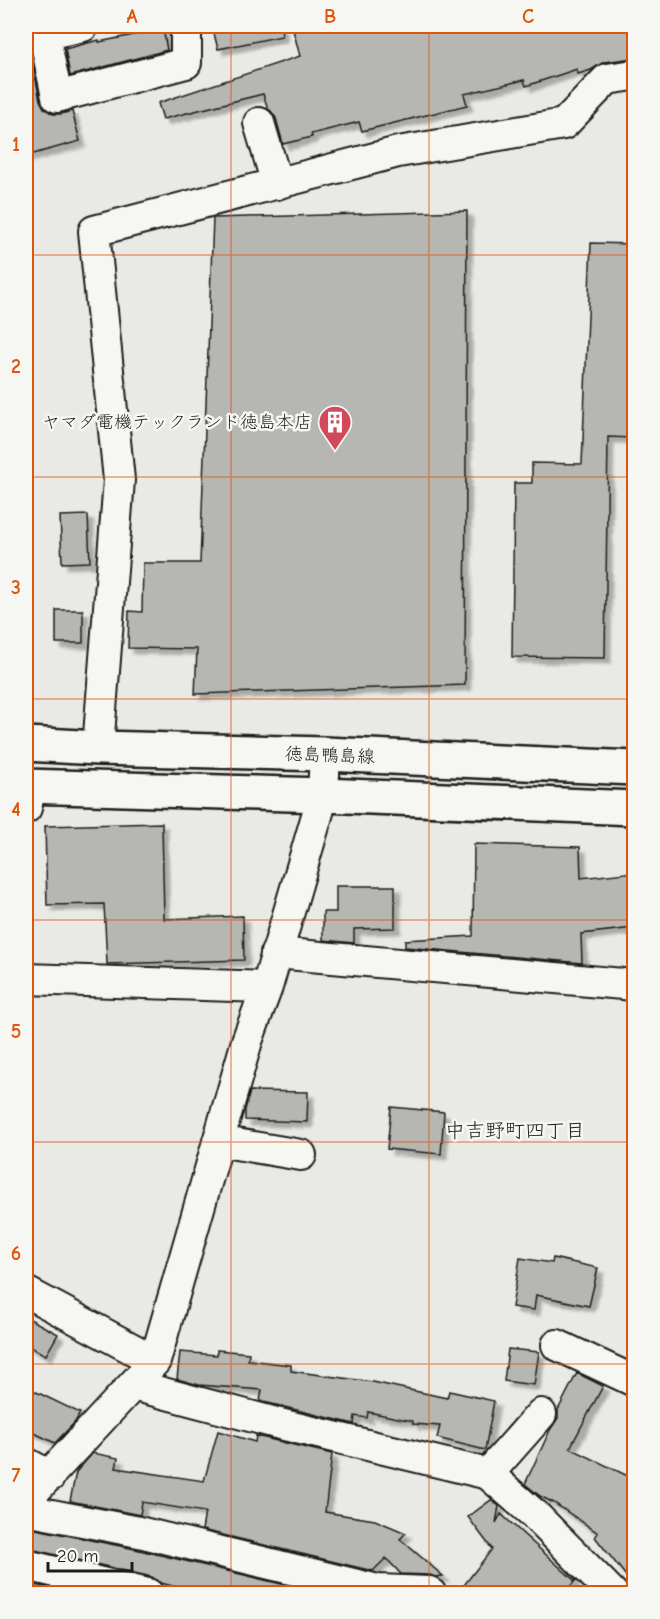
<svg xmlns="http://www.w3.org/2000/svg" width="660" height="1619" font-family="'Comic Neue','Klee One',sans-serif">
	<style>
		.building { fill: #b6b6b3; stroke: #1c1c1c; stroke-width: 1.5; filter: url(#shadow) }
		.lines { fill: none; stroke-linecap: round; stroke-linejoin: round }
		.minor-casing { stroke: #1c1c1c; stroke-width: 34 }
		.major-casing { stroke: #1c1c1c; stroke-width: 38 }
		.minor { stroke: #f6f6f2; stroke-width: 30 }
		.major { stroke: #f6f6f2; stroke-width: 33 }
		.grid { fill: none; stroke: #de560d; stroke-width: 1.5; stroke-opacity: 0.55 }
		.labels { text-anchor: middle; stroke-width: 5; stroke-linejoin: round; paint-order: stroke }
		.poi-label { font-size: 18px; fill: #1c1c1c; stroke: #f6f6f2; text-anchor: end }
		.street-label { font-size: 18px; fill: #1c1c1c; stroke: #f6f6f2 }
		.neighbourhood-label { font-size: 20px; fill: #1c1c1c; stroke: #f6f6f2 }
		.neatline { fill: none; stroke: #de560d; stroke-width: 2 }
		.grid-label { font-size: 20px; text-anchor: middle; font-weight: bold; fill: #de560d }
	</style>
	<defs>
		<filter id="shadow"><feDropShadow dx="5.5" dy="5.5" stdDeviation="1.5" flood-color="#0004"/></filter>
	</defs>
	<rect width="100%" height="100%" fill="#e9e9e5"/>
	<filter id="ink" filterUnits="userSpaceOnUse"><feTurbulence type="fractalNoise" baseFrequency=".0167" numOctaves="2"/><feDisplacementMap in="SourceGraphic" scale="12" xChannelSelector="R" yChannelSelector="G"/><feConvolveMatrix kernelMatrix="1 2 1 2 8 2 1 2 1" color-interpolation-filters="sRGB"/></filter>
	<g filter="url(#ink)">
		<path class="building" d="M212,26H281L282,36L218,49Z
			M292,26H634V58L604,62L591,70L578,74L577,69L526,86L524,80L464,94L467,105L362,131L359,122L311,134L312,137L283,144L276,118L271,111L268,109L263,94L163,119L158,103L300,56Z
			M163,29L167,50L70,76L65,49L99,40V42Z
			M32,60L40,100L44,108L53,114H61L72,111L80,141L26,156V61Z
			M467,211L465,685L195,694L197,649L128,648L129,611L142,612L143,563H200L213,218Z
			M591,243L634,244V438L608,437L605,658L512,657L514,483H532V463L582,464Z
			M88,515L90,562L62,563L60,516Z
			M56,610H83V643H56Z
			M162,823L164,919L243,916L244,960L107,964L104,904L47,905L45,826Z
			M474,844L580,847L581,878L634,872V928L581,934L582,963L405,947V940L473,936Z
			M336,886H395V928L354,929V943L323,940V912H336Z
			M250,1091L308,1092L307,1122L245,1120V1110Z
			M391,1107L444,1112L441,1154L387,1149Z
			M520,1258L552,1263L553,1258L598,1268L589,1306L536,1295L534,1310L512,1307Z
			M26,1317L58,1334L46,1355L26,1345Z
			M508,1349L539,1352L534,1385L504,1381Z
			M217,1350L249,1353L248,1360L291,1365V1371L373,1382L447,1398L449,1391L494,1401L485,1450L437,1438L440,1426L413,1424V1421L368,1412L367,1418L355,1416L354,1424L260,1401L262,1390L199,1385L177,1379L180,1352L217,1355Z
			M577,1373L603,1386L570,1448L634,1479V1586L595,1537L598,1533L554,1503L540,1496L525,1484L550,1430L558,1418V1410Z
			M26,1387L80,1413L75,1422L55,1443L26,1429Z
			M218,1431L255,1442L256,1436L332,1454L325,1512L375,1520L406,1533L400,1539L443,1576L435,1577L430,1575L401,1574L386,1558L373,1571L202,1530L205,1512L142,1502L140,1515L70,1501L76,1472L93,1453L118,1458L116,1468L204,1481Z
			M491,1500L499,1506L496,1523L501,1514L575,1581L564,1593H458L492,1549L468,1517Z
			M26,1527L135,1549L319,1593H200L161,1583L152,1577L26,1548Z
			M26,1583L71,1593H26Z"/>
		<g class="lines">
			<defs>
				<path id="minor" d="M44,34L57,97L186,63V26
					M26,38L83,26
					M259,123L277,184
					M98,748L119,480L94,231L398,152L564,124L607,79L634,75
					M26,808L31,786
					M276,953L634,985
					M26,979L267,987
					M218,1141L301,1155
					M26,1292L155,1361
					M557,1345L634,1381
					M133,1385L280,1424L488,1474L534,1514L613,1594
					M26,1463L50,1476
					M488,1474L541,1414
					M26,1500L155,1361L247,1041L267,987L323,795L325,754
					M26,1510L139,1532L378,1590L429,1592L431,1594
					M26,1565L148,1594"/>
				<path id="major" d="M26,744L98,748L325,754L634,768
					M26,786L323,795L634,808"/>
			</defs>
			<use href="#minor" class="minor-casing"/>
			<use href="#major" class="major-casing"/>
			<use href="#minor" class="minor"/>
			<use href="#major" class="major"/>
		</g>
	</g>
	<path class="grid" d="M231,26V1594M429,26V1594M26,255H634M26,477H634M26,699H634M26,920H634M26,1142H634M26,1364H634"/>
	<defs>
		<symbol id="building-pin" viewBox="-11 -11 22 30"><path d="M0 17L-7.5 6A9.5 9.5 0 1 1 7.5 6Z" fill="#d1495b" stroke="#f6f6f2"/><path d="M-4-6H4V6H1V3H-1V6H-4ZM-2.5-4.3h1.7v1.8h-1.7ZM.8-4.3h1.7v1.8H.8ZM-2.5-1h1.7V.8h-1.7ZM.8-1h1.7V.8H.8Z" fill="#fff"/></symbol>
	</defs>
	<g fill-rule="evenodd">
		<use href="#building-pin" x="316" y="403" width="38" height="52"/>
	</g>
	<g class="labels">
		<g class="poi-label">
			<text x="312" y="428">ヤマダ電機テックランド徳島本店</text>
		</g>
		<g class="street-label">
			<text transform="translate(330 755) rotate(2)" y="6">徳島鴨島線</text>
		</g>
		<g class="neighbourhood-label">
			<text x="515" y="1137">中吉野町四丁目</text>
		</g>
	</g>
	<rect width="660" height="1619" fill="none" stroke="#f6f6f2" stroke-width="66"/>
	<path d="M48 1562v9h84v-9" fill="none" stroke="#1c1c1c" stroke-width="3"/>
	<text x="57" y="1562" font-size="18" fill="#1c1c1c" stroke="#f6f6f2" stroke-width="4.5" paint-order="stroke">20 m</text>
	<rect x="33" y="33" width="594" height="1553" class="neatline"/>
	<g class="grid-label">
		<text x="132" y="23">A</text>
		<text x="330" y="23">B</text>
		<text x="528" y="23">C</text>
		<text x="16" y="151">1</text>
		<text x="16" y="373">2</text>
		<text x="16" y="594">3</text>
		<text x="16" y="816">4</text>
		<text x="16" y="1038">5</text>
		<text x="16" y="1260">6</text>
		<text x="16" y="1482">7</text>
	</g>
</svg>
